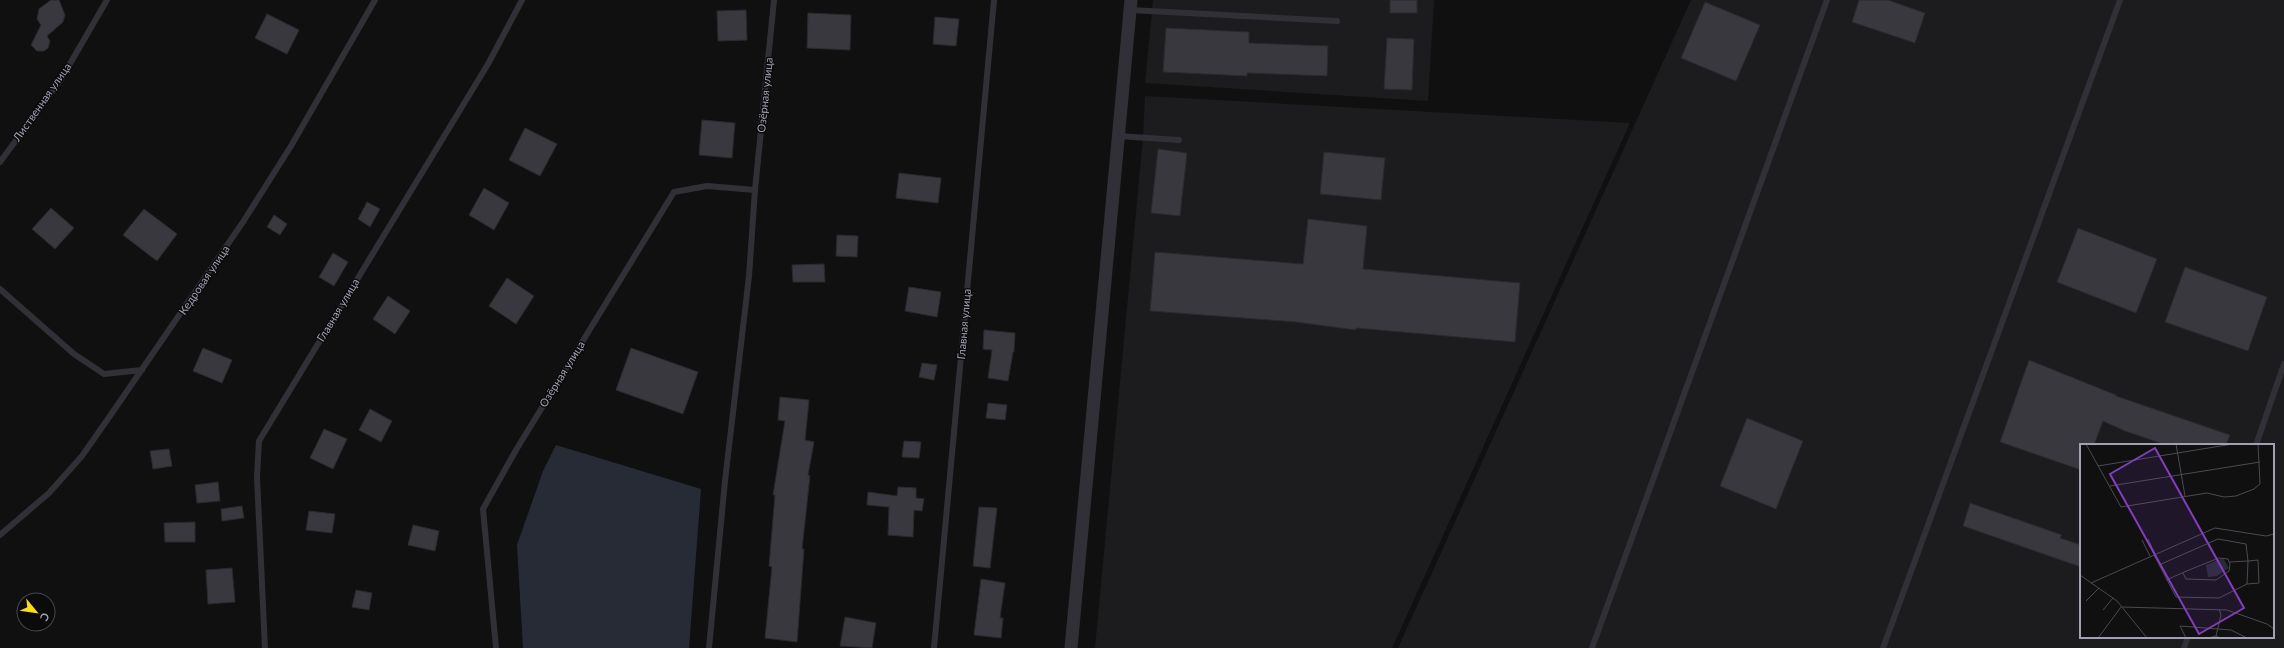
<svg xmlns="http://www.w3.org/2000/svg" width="2284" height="648" font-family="Lato,sans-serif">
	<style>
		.built { fill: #1c1c1e; fill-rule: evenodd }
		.water { fill: #262b35 }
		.building { fill: #39383e; stroke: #2a292d }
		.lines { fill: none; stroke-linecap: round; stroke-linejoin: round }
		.lane { stroke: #313036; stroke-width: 6 }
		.street { stroke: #313036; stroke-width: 13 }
		.labels { text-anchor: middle; stroke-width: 3; stroke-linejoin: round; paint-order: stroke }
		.street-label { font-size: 11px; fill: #a0a2b3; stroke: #0b0b0c }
		.inset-road { fill: none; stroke: #4a4a52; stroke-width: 1 }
		.view { fill: #813ebd; fill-opacity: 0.15; stroke: #813ebd; stroke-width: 2 }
		.inset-edge { fill: none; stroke: #a0a2b3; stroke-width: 2 }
	</style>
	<rect width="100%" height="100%" fill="#101011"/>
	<path class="built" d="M1153,0H1434L1428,101L1145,83Z
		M1691,0H2284V648H1398ZM2081,445H2273V637H2081Z
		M1145,96L1630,123L1392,648H1095L1143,138Z"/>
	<path class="water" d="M556,445L701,489L689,648H523L517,545L543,471Z"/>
	<path class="building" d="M51,0H59L65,15L63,22L47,36L50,41L48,48L44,51H37L31,45L41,25L37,19L39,9Z
		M1390,0H1417V13H1390Z
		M1859,0H1888L1925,13L1915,43L1852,22Z
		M1705,2L1760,25L1736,81L1681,58Z
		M746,10L747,40L718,41L717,11Z
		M808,13L851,15L850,50L807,48Z
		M267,14L299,30L287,54L255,38Z
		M935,17L959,19L956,46L933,44Z
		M1166,28L1249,32V43L1328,46L1327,76L1247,73V76L1163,72Z
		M1387,38L1414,39L1412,90L1384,89Z
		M702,120L735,123L732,158L699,155Z
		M525,128L557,144L540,176L509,160Z
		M1158,149L1187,153L1180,216L1151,213Z
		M1324,152L1385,158L1381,200L1320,194Z
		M899,173L941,178L938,203L896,198Z
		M484,188L509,203L494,230L469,215Z
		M367,202L380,209L370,227L358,219Z
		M51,208L74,228L55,249L32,229Z
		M144,209L177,234L157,261L123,235Z
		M274,215L287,224L280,235L267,227Z
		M1308,219L1367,226L1363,269L1520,283L1515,342L1356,328V330L1296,322L1150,311L1155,252L1303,264Z
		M2078,228L2157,259L2136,313L2057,282Z
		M837,235L858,236L857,257L836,256Z
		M333,253L348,262L334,286L319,277Z
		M824,264L825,282H793L792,265Z
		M2185,267L2267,297L2248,351L2165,322Z
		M507,278L534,296L516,324L489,306Z
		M909,287L941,292L937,317L905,311Z
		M388,296L410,311L395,334L373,319Z
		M984,330L1015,333L1014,352H1013L1008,381L988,378L992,350L983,349Z
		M203,348L232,360L222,383L193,371Z
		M631,348L698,372L683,414L616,390Z
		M2029,360L2116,395V396L2230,435L2226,445H2166L2125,431L2103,421L2094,445H2081V470L2000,442Z
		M922,363L937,365L934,380L919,377Z
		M780,397L809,400L805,440L814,442L808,475L810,476L802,549H804L797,642L765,638L772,567L769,566L775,495H773L785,421L778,420Z
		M988,403L1007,405L1005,420L986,418Z
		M370,409L392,421L381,442L359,430Z
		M1747,418L1803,441L1776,509L1720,486Z
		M324,429L347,439L333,469L310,458Z
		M904,441L921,442L919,458L902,457Z
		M169,449L172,466L153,469L150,451Z
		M218,482L220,501L197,503L195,485Z
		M898,487L916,488V498L924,499L922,511L914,510L913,537L888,535L889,507L867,505L868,492L897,496Z
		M1970,503L2062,535L2060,538L2081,545V567L1963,526Z
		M242,506L244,518L222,521L221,509Z
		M979,507L997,508L990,568L973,566Z
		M309,511L335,514L332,533L306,530Z
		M195,522V542H165L164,523Z
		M413,525L439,531L435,551L408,545Z
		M232,568L235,602L208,604L206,570Z
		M981,579L1005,583L1000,618H1003L1001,638L974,635Z
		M356,590L372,593L369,610L352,607Z
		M845,617L876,623L872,648L840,646Z"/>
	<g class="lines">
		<path class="lane" d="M1130,10L1337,21
			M1118,136L1179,140
			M0,162L60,81L107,0
			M0,289L74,354L104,374L142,370
			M2256,445L2284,364
			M0,535L49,493L82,456L112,413L243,222L291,146L375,0
			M265,648L257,477L259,441L488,64L522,0
			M496,648L483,509L516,450L674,192L707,186L755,190
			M709,648L725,481L749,276L755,190L774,0
			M934,648L994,0
			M1592,648L1827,0
			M1883,648L2120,0
			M2184,648L2188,637"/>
		<path class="street" d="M1071,648L1131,0"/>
	</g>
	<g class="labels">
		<g class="street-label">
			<text transform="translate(765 95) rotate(-84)" y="4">Озёрная улица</text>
			<text transform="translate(42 102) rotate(-55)" y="4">Лиственная улица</text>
			<text transform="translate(204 280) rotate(-56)" y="4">Кедровая улица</text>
			<text transform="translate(338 310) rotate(-59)" y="4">Главная улица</text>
			<text transform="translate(964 324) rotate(-85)" y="4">Главная улица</text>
			<text transform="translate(562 374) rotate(-58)" y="4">Озёрная улица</text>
		</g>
	</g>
	<g transform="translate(2080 444)">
		<rect width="194" height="194" fill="#101011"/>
		<path d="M143,114L149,124L137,132L128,133L126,121Z" fill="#262b35"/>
		<path class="inset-road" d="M6,0L41,63L127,49L144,53L156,52L174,45L180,40L178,0M96,0L105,52M18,22L153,0M30,42L180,18M68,95L75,110M62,96L70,112M74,111L96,153L139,154L167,140L168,117L178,116L179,139L167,140M79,121L138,95L166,100L168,117L150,118M0,131L37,157L67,194M86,136L109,126L139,114L148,115L150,120L149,127L136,136L106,135L103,129M11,139L135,84L186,92L194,90M6,157L19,144M42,163L147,166L187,180L194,185M23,166L33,154M136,192L141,171L139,165M18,194L41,163M106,194L100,182L151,186L167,194M128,194L136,192L140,194"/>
		<path class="view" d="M75,4L164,164L119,190L30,30Z"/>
		<rect width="194" height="194" class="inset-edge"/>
	</g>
	<g transform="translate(36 612) rotate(119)"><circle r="19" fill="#0b0b0c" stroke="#47474f"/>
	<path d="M0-3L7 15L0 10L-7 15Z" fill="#fcdb1d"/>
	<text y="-6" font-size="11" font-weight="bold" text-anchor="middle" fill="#a0a2b3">С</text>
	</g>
</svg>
